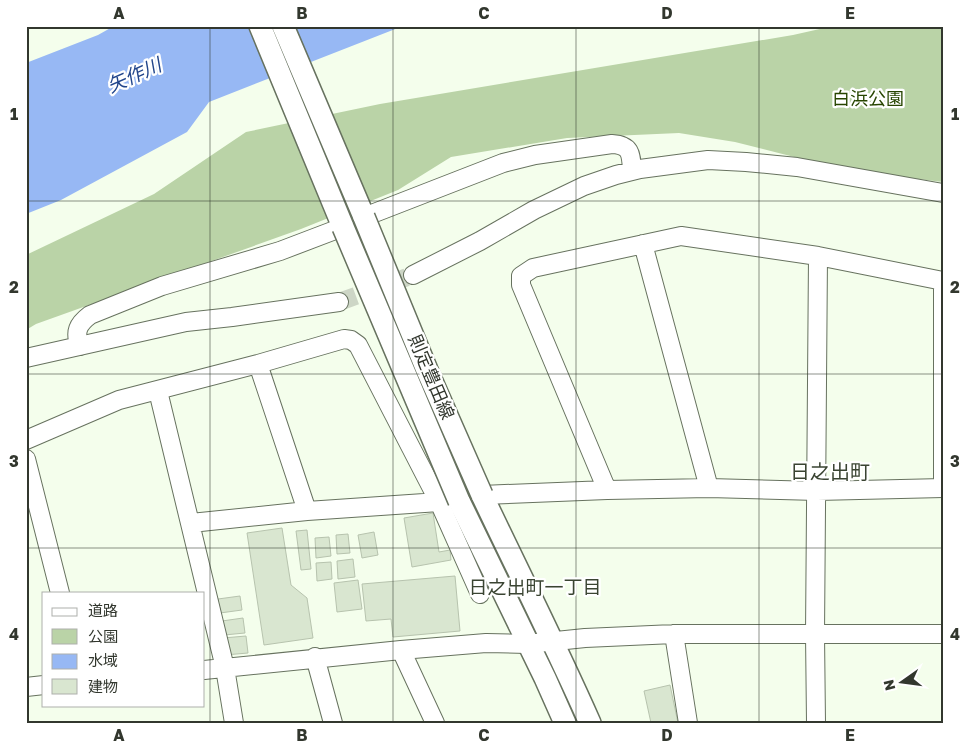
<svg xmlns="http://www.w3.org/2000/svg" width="969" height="749" font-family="'Golos Text','Noto Sans JP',sans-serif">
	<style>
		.green { fill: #bad3a7 }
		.water { fill: #97b8f4 }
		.building { fill: #d9e6d0; stroke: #b7c3ae }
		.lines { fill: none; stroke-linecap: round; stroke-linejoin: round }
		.minor-tunnel { stroke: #cdd6c6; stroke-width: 18; stroke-dasharray: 18 9; stroke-linecap: butt }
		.minor-casing { stroke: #67725f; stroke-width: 20 }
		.major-casing { stroke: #67725f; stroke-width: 24 }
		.minor { stroke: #fff; stroke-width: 18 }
		.major { stroke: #fff; stroke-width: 21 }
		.major-bridge-casing { stroke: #67725f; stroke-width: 24; stroke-linecap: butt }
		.major-bridge { stroke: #fff; stroke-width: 21 }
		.grid { fill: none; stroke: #32372e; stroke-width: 1; stroke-opacity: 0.55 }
		.labels { text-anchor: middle; stroke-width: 4.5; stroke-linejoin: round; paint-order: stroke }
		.park-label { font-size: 18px; fill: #274500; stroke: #fff }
		.street-label { font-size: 18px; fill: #32372e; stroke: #fff }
		.water-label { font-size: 19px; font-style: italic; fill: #21458b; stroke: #fff }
		.neighbourhood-label { font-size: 19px; fill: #3a4432; stroke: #fff }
		.quarter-label { font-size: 20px; fill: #3a4432; stroke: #fff }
		.neatline { fill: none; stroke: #32372e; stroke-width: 2 }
		.grid-label { font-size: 16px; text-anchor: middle; font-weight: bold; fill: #32372e }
	</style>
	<rect width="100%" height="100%" fill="#f4feec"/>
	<path class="green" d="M833,26H943V182L868,173L806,160L735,142L679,133L567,138L451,157L398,190L301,229L36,324L26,330V255L154,194L246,132L380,104L793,35Z"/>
	<path class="water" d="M114,26H403L209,102L187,132L61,200L26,214V63L98,35Z"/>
	<path class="building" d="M433,513L439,552L450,550L451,560L412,567L404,518Z
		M282,528L291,585L307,598L313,638L264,645L247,533Z
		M307,530L311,569L301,570L296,531Z
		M374,532L378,555L362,558L358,535Z
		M348,534L350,553L337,554L336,535Z
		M329,537L331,556L316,558L315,538Z
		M353,559L355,577L338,579L337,561Z
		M331,562L332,579L317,581L316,563Z
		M455,576L460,631L393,637L391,619L366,621L362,584Z
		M358,580L362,609L337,612L334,583Z
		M240,596L242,610L220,613L218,599Z
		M243,618L245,633L224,635L222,621Z
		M246,636L248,653L225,655L223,638Z
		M670,685L678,723H651L644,691Z"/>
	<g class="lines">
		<path class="minor-tunnel" d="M339,302L413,275"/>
		<defs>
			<path id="minor" d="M364,217L503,163L535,155L612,144C631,145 631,154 632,170
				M643,244L709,488
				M413,275L480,241L534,210L584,186L616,175L640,169L708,160L746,162L797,167L943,193
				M80,346C74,332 78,324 90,315L162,286L280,251L343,227
				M26,358L186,322L232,317L339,302
				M258,364L307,511
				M158,391L225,668L234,723
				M26,440L119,400L258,364L344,339L351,340L358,345L439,502L480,594
				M26,459L60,593
				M943,488V281
				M607,490L521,285V276L533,268L681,236L818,256L943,281
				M482,495L607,490L709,488L817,491L943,488
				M191,523L307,511L439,502
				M674,634L688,723
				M401,650L435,723
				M315,657L333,723
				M204,670L401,650L486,643L527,644L585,638L674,634H943
				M26,687L44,685
				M816,723L815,634L818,256"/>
			<path id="major" d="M260,26L343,227
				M283,26L364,217
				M482,495C518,571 556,646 590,723
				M459,501L545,678L565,723"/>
		</defs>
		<use href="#minor" class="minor-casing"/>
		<use href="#major" class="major-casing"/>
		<use href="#minor" class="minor"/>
		<use href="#major" class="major"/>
		<defs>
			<path id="major-bridge" d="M364,217L427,370L482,495
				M343,227L459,501"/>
		</defs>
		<use href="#major-bridge" class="major-bridge-casing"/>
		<use href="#major-bridge" class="major-bridge"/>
	</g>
	<path class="grid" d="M210,26V723M393,26V723M576,26V723M759,26V723M26,201H943M26,374H943M26,548H943"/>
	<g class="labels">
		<g class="park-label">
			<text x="868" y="105">白浜公園</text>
		</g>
		<g class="street-label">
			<text transform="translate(431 377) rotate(67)" y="6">則定豊田線</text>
		</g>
		<g class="water-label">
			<text transform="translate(134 75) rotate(-24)" y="7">矢作川</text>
		</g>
		<g class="neighbourhood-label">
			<text x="535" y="594">日之出町一丁目</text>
		</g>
		<g class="quarter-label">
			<text x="830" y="479">日之出町</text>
		</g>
	</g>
	<rect width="969" height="749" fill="none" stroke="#ffffff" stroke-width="55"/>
	<rect x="42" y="592" width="162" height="115" fill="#ffffff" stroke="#adafab"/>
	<rect x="52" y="608" width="25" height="8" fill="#ffffff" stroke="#adafab"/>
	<text x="88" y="616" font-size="15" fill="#32372e">道路</text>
	<rect x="52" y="629" width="25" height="15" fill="#bad3a7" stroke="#adafab"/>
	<text x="88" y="642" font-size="15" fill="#32372e">公園</text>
	<rect x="52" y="654" width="25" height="15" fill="#97b8f4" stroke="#adafab"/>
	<text x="88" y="666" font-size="15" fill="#32372e">水域</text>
	<rect x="52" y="679" width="25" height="15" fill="#d9e6d0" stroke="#adafab"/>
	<text x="88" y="692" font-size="15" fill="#32372e">建物</text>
	<g transform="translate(902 682) rotate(256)" stroke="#ffffff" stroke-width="4" paint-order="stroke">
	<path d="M0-4L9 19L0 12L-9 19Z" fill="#32372e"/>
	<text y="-8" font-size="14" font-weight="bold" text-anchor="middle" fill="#32372e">N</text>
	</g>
	<rect x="28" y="28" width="914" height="694" class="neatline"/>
	<g class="grid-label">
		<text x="119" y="19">A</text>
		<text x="302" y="19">B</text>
		<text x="484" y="19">C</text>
		<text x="667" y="19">D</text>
		<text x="850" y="19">E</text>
		<text x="14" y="120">1</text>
		<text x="955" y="120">1</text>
		<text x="14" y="293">2</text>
		<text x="955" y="293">2</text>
		<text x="14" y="467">3</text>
		<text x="955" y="467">3</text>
		<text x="14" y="640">4</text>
		<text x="955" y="640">4</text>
		<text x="119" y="741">A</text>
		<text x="302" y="741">B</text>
		<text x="484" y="741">C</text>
		<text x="667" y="741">D</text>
		<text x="850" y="741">E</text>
	</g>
</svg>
